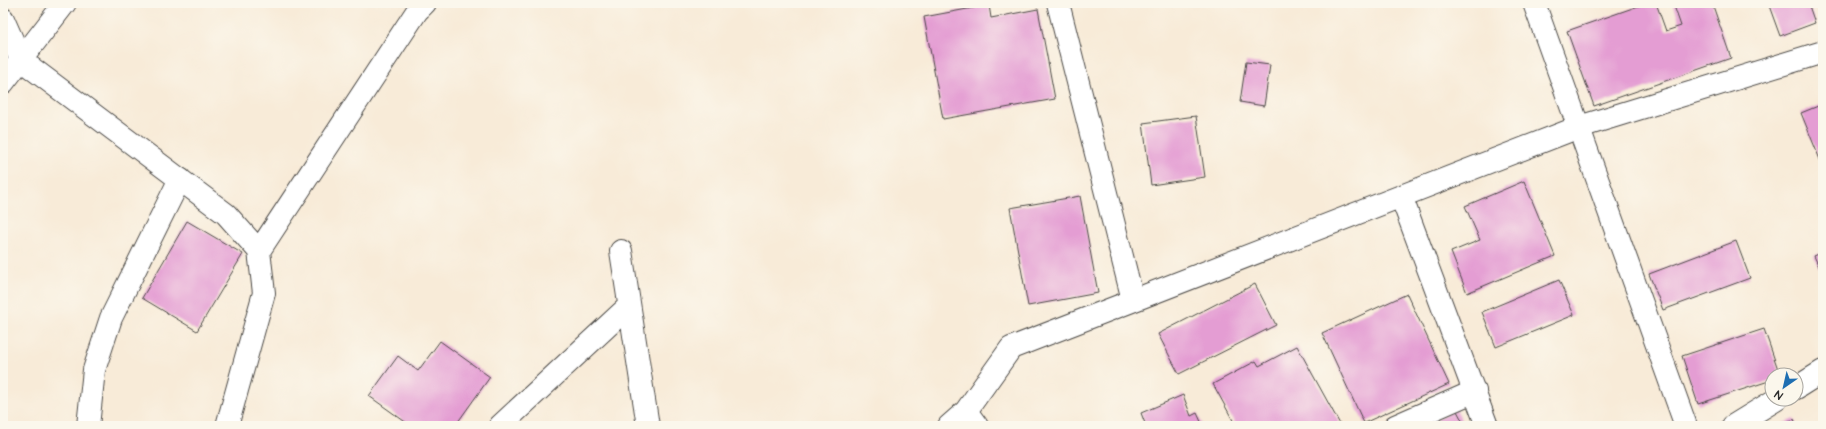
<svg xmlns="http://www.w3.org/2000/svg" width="1826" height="429" font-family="'Architects Daughter',sans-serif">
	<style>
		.building { fill: #e49dd3 }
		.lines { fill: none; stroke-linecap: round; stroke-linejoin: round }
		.street-casing { stroke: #4a4845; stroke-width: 24 }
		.street { stroke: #fff; stroke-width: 22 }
	</style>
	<rect width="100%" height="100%" fill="#fbf7ec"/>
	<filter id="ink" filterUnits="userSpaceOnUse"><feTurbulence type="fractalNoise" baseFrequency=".025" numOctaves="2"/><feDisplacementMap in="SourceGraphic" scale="8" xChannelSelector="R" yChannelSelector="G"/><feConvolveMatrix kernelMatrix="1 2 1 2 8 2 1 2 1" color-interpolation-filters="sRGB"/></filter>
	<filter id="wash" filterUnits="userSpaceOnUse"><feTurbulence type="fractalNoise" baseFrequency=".012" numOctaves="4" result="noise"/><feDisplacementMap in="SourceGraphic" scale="16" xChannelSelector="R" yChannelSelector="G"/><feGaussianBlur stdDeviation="0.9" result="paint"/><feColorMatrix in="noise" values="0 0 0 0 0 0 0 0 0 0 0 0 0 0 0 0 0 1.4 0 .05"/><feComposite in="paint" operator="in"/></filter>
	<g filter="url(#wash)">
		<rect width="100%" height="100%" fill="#f8ebd8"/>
		<g id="blocks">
			<path class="building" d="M1647,3H1656L1666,31L1681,26L1673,3H1712L1731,58L1594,106L1567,31Z
				M1768,3H1808L1815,23L1780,36Z
				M989,5L991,18L1038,9L1055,99L943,119L924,17Z
				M1246,62L1270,65L1264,106L1240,102Z
				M1823,104V167L1801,113Z
				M1196,116L1205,177L1151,185L1143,123Z
				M1524,181L1555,256L1467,293L1451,252L1480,240L1465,206Z
				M1080,196L1098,293L1028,306L1010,208Z
				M187,221L243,254L197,331L142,298Z
				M1736,241L1750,278L1663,310L1649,274Z
				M1823,252V275L1814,256Z
				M1559,280L1574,315L1496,347L1482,312Z
				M1255,284L1276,325L1179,374L1158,334Z
				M1407,294L1449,384L1364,423L1322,333Z
				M1764,329L1780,375H1772V380L1698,404L1682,356Z
				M440,341L490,377L455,426H411L369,396L398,356L418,371Z
				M1297,346L1341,426H1236L1213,384L1256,361L1259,366Z
				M1183,395L1191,416L1197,413L1203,426H1146L1141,413Z
				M1456,409L1465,426H1425Z
				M1794,419L1797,426H1777Z"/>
		</g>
	</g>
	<g filter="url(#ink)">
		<use href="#blocks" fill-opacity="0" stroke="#4a4845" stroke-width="1"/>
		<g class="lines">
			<defs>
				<path id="street" d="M1058,3L1133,300
					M1534,3L1686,426
					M3,19L21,60L226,214L259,251L264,293L227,426
					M3,83L65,3
					M1401,196L1487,426
					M259,251L417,11L425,3
					M621,251L648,426
					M1796,388L1823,371
					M966,411L977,426
					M88,426L94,370L111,318L180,179
					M500,426L629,306
					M949,426L966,411L1011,348L1579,127L1823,52
					M1395,426L1475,391
					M1733,426L1777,399"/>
			</defs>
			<use href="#street" class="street-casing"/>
			<use href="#street" class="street"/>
		</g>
	</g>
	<rect width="1826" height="429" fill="none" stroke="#fbf7ec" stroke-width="16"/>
	<g transform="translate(1784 387) rotate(214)"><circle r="19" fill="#fbf7ec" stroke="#a8a59f"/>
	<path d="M0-3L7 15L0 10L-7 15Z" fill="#1f6fb2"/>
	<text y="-6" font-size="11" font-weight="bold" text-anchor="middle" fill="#2b2b2b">N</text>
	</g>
</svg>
